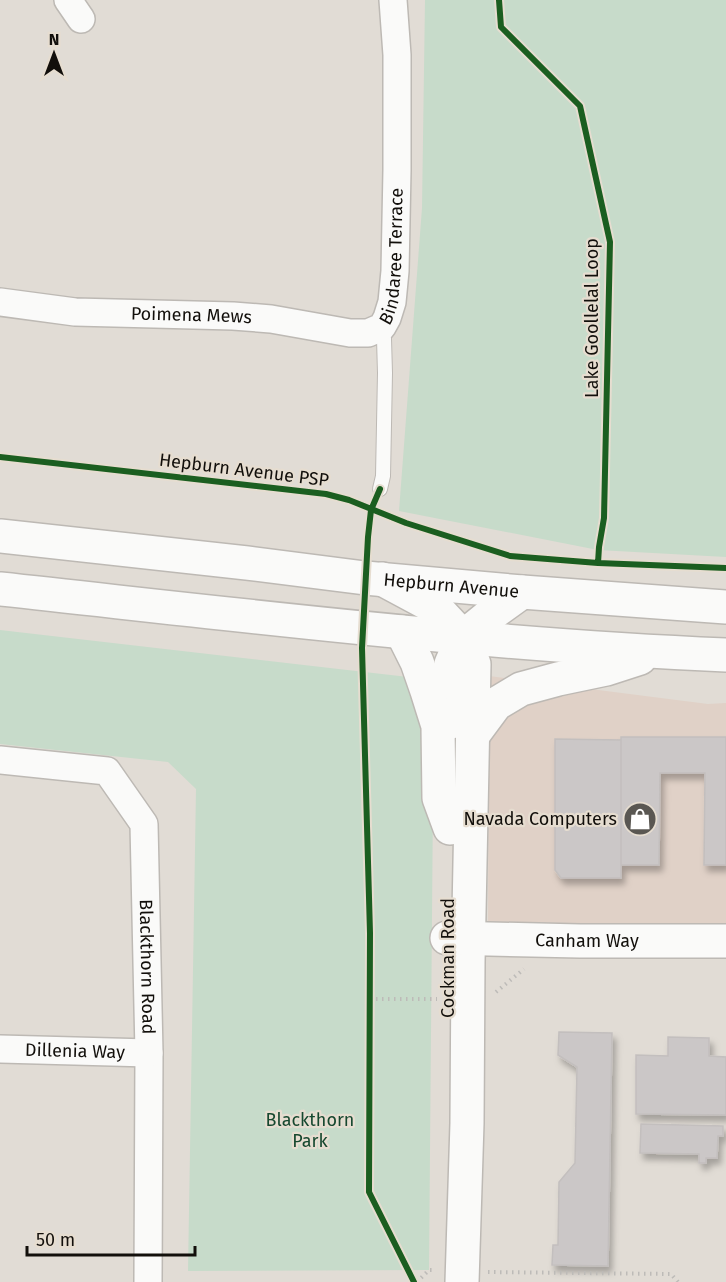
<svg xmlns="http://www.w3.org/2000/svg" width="726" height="1282" font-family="'Fira Sans',sans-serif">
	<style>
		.industrial { fill: #e0d1c7 }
		.green { fill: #c7dbca }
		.building { fill: #cbc7c7; stroke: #c3bfbe; stroke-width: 1.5; filter: url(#shadow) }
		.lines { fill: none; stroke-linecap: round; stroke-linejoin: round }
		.service-casing { stroke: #bdb9b4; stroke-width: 16 }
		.minor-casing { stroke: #bdb9b4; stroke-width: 30 }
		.secondary-casing { stroke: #bdb9b4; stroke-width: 36 }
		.primary-casing { stroke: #bdb9b4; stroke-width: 36 }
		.path { stroke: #bdbbb8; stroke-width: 4; stroke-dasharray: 1.5 4.5; stroke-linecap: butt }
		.service { stroke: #fafaf9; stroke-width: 14 }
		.minor { stroke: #fafaf9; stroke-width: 27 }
		.secondary { stroke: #fafaf9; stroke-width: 33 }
		.primary { stroke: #fafaf9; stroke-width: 33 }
		.cycleway-casing { stroke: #e6ddd0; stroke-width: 10 }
		.cycleway { stroke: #1b5e20; stroke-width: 6 }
		.labels { text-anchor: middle; stroke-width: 4.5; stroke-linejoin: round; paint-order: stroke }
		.street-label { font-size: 18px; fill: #120f0b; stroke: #e6ddd0 }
		.poi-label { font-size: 18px; fill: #120f0b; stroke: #e6ddd0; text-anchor: end }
		.park-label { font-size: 18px; fill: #16482f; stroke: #e6ddd0 }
	</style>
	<defs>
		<filter id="shadow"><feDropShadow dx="3.5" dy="6" stdDeviation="3" flood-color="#0004"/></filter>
	</defs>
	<rect width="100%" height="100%" fill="#e1dcd5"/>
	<path class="industrial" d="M489,676L708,704L726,703V930L488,931Z"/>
	<path class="green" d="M425,0H726V557L598,550L399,511L422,208Z
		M0,630L434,680L429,1270L188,1271L196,789L168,762L0,744Z"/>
	<path class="building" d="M621,737H726V865H704L705,773H660L659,865H621Z
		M555,739L621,740V878H561L555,870Z
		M559,1032L612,1033L608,1266L552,1265L553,1245H558L559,1182L575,1163L577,1067L558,1055Z
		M668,1037L709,1038V1056L726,1057V1115L636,1114V1055L668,1056Z
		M641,1124L723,1126V1136H718L717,1158H706V1163H699V1154L640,1153Z"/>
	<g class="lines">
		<defs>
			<path id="service" d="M380,489L383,476L385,373L384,339L382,327"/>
			<g id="minor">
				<path d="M68,0L81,19"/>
				<path id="s1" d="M0,302L75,312L233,316L271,319L350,333H368L382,327L387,318L392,302L395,271L397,170V55L393,0"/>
				<path id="s2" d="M0,760L107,771L144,824L149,1053L148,1282"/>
				<path id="s3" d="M0,1049L149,1053"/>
			</g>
			<g id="secondary">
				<path d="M382,579L436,608L463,637L474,664L468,962L467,1123L462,1282"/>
				<path d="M451,722V664L463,637L490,615L522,592"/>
				<path id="s4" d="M447,938L580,941H726"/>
			</g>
			<g id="primary">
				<path id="s5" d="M0,536L247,563L365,578L522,592L726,607"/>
				<path d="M0,589C241,615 483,645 726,655"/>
				<path d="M402,632L417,662L427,691L438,726L439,798L450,828"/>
				<path d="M473,735L496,704L521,689L558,679L606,669L640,658"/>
			</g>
		</defs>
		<use href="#service" class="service-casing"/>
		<use href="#minor" class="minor-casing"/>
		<use href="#secondary" class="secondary-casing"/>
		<use href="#primary" class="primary-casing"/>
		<path class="path" d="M496,992L524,969
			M370,999H437
			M488,1272L671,1274L678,1282
			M417,1282L429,1270H432"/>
		<use href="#service" class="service"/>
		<use href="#minor" class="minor"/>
		<use href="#secondary" class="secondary"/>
		<use href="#primary" class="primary"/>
		<defs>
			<path id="cycleway" d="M499,0L501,27L580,106L610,242L604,518L599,547L598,563
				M0,457L326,494L349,500L406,523L510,556L598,563L726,568
				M380,489L371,510L368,537L362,648L370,933L369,1192L414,1282"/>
		</defs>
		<use href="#cycleway" class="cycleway-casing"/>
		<use href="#cycleway" class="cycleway"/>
	</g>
	<defs>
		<symbol id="shop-disc" viewBox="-11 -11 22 22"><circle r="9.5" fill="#5a5752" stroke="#e6ddd0"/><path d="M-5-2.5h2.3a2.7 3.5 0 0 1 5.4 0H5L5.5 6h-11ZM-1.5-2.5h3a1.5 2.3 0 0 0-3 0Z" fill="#fff"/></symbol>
	</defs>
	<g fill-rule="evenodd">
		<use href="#shop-disc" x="621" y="800" width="38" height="38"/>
	</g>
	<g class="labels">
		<g class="street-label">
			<text dy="6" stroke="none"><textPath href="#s1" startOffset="458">Bindaree Terrace</textPath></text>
			<text dy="6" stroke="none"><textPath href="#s1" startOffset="192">Poimena Mews</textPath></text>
			<text transform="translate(592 318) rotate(-90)" y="6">Lake Goollelal Loop</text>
			<text transform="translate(244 470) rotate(7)" y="6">Hepburn Avenue PSP</text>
			<text dy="6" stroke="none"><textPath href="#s5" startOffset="454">Hepburn Avenue</textPath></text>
			<text dy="6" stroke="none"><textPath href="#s4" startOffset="140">Canham Way</textPath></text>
			<text transform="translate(448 958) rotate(-90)" y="6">Cockman Road</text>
			<text dy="6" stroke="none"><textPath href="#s2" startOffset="315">Blackthorn Road</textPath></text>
			<text dy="6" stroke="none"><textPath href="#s3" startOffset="75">Dillenia Way</textPath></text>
		</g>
		<g class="poi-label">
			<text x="617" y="825">Navada Computers</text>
		</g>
		<g class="park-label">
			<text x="310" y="1126">Blackthorn<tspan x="310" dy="21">Park</tspan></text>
		</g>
	</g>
	<g transform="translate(54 54)" stroke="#e6ddd0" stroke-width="4.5" paint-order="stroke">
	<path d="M0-4.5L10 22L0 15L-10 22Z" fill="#120f0b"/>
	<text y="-9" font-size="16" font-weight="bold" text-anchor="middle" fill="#120f0b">N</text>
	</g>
	<path d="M27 1246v9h168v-9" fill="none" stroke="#120f0b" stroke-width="3"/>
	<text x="36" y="1246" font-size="18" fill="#120f0b" stroke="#e6ddd0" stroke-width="4.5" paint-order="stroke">50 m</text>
</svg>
